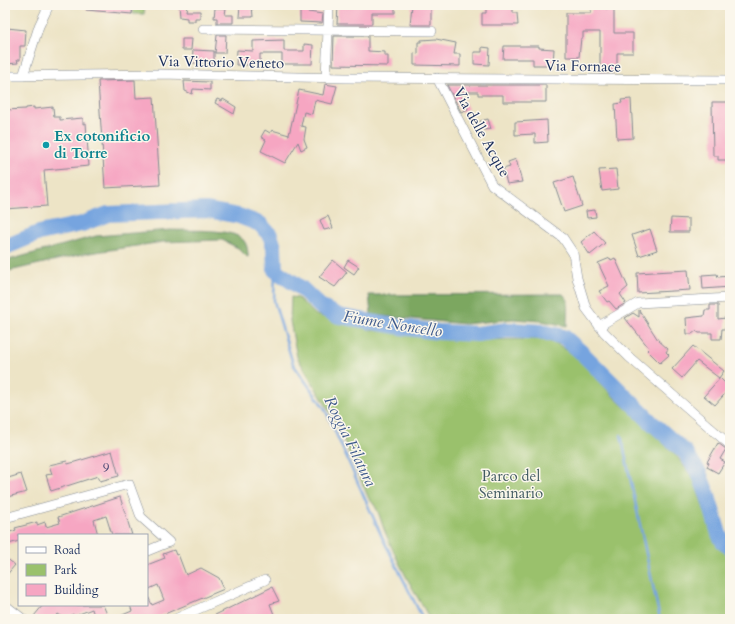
<svg xmlns="http://www.w3.org/2000/svg" width="735" height="624" font-family="Cardo,serif">
	<style>
		.green { fill: #9ac16c; stroke: #5a7865 }
		.forest { fill: #7ba760; stroke: #4b6b5f }
		.lines { fill: none; stroke-linecap: round; stroke-linejoin: round }
		.stream { stroke: #76a4df; stroke-width: 2.5 }
		.river { stroke: #76a4df; stroke-width: 16 }
		.building { fill: #f6a6c2 }
		.minor-casing { stroke: #848a92; stroke-width: 10 }
		.minor { stroke: #fff; stroke-width: 9 }
		.culture-dot { fill: #0f9aa8; stroke: #fbf7ec; stroke-width: 1.5 }
		.labels { text-anchor: middle; stroke-width: 3; stroke-linejoin: round; paint-order: stroke }
		.number-label { font-size: 13px; fill: #524d77 }
		.street-label { font-size: 15px; fill: #1b2f5e; stroke: #fbf7ec }
		.culture-label { font-size: 15px; font-weight: bold; fill: #0d838f; stroke: #fbf7ec; text-anchor: start }
		.park-label { font-size: 15px; fill: #415b62; stroke: #fbf7ec }
		.water-label { font-size: 16px; font-style: italic; fill: #3b588b; stroke: #fbf7ec }
	</style>
	<rect width="100%" height="100%" fill="#fbf7ec"/>
	<filter id="ink" filterUnits="userSpaceOnUse"><feTurbulence type="fractalNoise" baseFrequency=".025" numOctaves="2"/><feDisplacementMap in="SourceGraphic" scale="8" xChannelSelector="R" yChannelSelector="G"/><feConvolveMatrix kernelMatrix="1 2 1 2 8 2 1 2 1" color-interpolation-filters="sRGB"/></filter>
	<filter id="wash" filterUnits="userSpaceOnUse"><feTurbulence type="fractalNoise" baseFrequency=".012" numOctaves="4" result="noise"/><feDisplacementMap in="SourceGraphic" scale="16" xChannelSelector="R" yChannelSelector="G"/><feGaussianBlur stdDeviation="0.9" result="paint"/><feColorMatrix in="noise" values="0 0 0 0 0 0 0 0 0 0 0 0 0 0 0 0 0 1.4 0 .05"/><feComposite in="paint" operator="in"/></filter>
	<g filter="url(#wash)">
		<rect width="100%" height="100%" fill="#ede4c6"/>
		<path class="green" d="M133,5H145L144,14H133Z
			M291,297L298,298L316,315L372,330L463,340L537,339L556,343L577,357L614,397L676,455L694,480L716,543L721,550L730,555V619H430C414,591 398,564 386,534C380,521 380,509 369,499L335,420L297,357L290,321Z"/>
		<path class="forest" d="M170,230C188,231 224,228 240,237C247,242 248,249 248,257L246,256L238,248L222,240L163,242L83,254L5,272V261L96,236Z
			M563,294L568,300L567,326L541,321L513,319L465,324L371,315L369,295Z"/>
		<g class="lines">
			<path class="stream" d="M275,270L274,301L293,364L325,409L382,537L423,619
				M621,435L660,619"/>
			<path class="river" d="M5,247L39,233L82,224L108,214L207,210L239,216L260,224L270,235L274,247L275,270L301,288L322,308L339,316L400,327L438,332L477,334L508,330L542,332L564,337L581,352L651,422L685,452L699,473L708,496L719,534L724,543L730,547"/>
		</g>
		<g id="blocks">
			<path class="building" d="M87,5H133L132,14L86,10Z
				M179,5H187L186,11H200V18H195V21H187V18L180,17Z
				M240,5H252L253,17H239Z
				M338,5H395V13H372V24H337Z
				M412,5H431V25H410Z
				M591,5H606V9H614V33H633V53H617V72L600,73V32H583V38H581L579,57H566V13H591Z
				M215,8H226L225,15H233V23H217V18H214Z
				M486,8H513V13H517L518,25H482V13H486Z
				M300,9H308V12L323,14L322,23L300,22Z
				M7,28L26,30L25,46H20V60H17L18,63L5,64V41Z
				M217,35H226L225,53H215Z
				M334,36H368V51L385,52V56H388V66L333,65Z
				M182,39H192L191,50H182Z
				M436,39L456,43L454,54H460V66L414,65V53L418,54V42H421V40Z
				M284,40V51H304V44L313,45L312,64H282V54H260V65H236L237,50L253,51V41Z
				M504,46H539V48L554,49L553,65H533V59H503Z
				M482,47L490,48L489,65L474,64V52H482Z
				M193,50L214,51V63H192Z
				M135,80L136,98L154,97L160,185L105,188L98,81Z
				M184,81L210,82V90L193,89L192,94L185,91Z
				M325,84L337,86L332,104L315,100L312,114L304,112L301,126L306,127L304,139L307,147L301,150L298,142L285,163L261,151L266,140L261,137L265,130L270,133L272,130L289,135L299,90L323,95Z
				M447,85H546V102H503V95H478V92H459L468,109L461,112Z
				M217,99L222,101L223,99L236,107L234,114L215,103Z
				M631,99L633,138L617,139L615,104L622,103L621,100Z
				M712,102H730V160H718V156H713Z
				M34,107V109L53,107L54,117H60V120L83,118V124L86,123L89,166L44,170L47,206L5,209V110L26,109V108Z
				M488,119L491,129L483,130L480,121Z
				M547,120L548,142L535,143V134L515,135V122Z
				M516,159L522,182L507,184L503,169L510,167L508,162Z
				M616,169L618,189L602,191L599,170Z
				M573,177L582,206L564,212L554,183Z
				M595,210L596,217L587,218L586,211Z
				M328,216L333,228L324,230L320,220Z
				M671,218L689,219V232H670Z
				M650,229L657,250L639,256L632,235Z
				M594,231L605,243L590,255L581,242Z
				M610,258L611,260L615,258L628,287L620,294L626,303L616,309L609,301L607,302L599,291L609,286L598,263Z
				M333,260L347,272L335,287L319,277Z
				M348,260L359,267L354,274L344,267Z
				M688,270L690,290L638,293L637,273Z
				M717,274L718,277L730,276V287L703,289L702,275Z
				M710,305H718V319L726,318V329H722L721,339H712V333H699L696,331L692,334H687L686,318L704,316L705,310H710Z
				M639,310L658,340L668,349L666,352L669,355L660,363L647,350L649,348L625,318L633,313L639,317Z
				M693,346L724,371L719,378L697,361L682,378L672,369Z
				M720,378L730,388L715,405L704,396Z
				M718,443L726,449L720,459L725,462L718,473L707,467L709,463L707,462Z
				M112,451L119,476L100,481L98,476L51,491L46,475L52,474L49,465L67,461L68,464Z
				M21,474L27,492L7,497L5,479Z
				M120,497L132,535H112L106,516L94,520L98,535H19V541L5,545V536L10,532L16,530L15,528L37,522V525L45,522L46,527L60,523L58,517Z
				M174,550L176,555L178,554L186,575L201,568L219,578L224,589L155,618L154,617L147,619H113L132,611L130,605H147V594L152,605L164,600L158,585L149,589L147,585V565L165,558L163,554Z
				M5,557L15,565L5,577Z
				M272,587L279,601L270,604L275,617L270,619H207Z
				M43,605H103L109,619H95L92,609L74,616L73,614L66,619L58,614L54,619H38L34,616Z"/>
		</g>
	</g>
	<g filter="url(#ink)">
		<use href="#blocks" fill-opacity="0" stroke="#848a92" stroke-width="1"/>
		<g class="lines">
			<defs>
				<path id="minor" d="M203,29L432,31
					M5,76L160,74L345,78L730,80
					M23,76L39,26L49,5
					M326,78L329,5
					M437,78L492,185L563,238L573,253L577,278L586,308L604,332L629,357L730,445
					M599,326L638,303L730,298
					M5,518L129,484L141,517L169,542L147,551
					M5,605L23,619
					M175,619L265,580"/>
			</defs>
			<use href="#minor" class="minor-casing"/>
			<use href="#minor" class="minor"/>
		</g>
	</g>
	<circle class="culture-dot" cx="46" cy="145" r="4"/>
	<g class="labels">
		<g class="number-label">
			<text x="106" y="472">9</text>
		</g>
		<g class="street-label">
			<text transform="translate(221 62) rotate(1)" y="5">Via Vittorio Veneto</text>
			<text transform="translate(583 66) rotate(1)" y="5">Via Fornace</text>
			<text transform="translate(482 132) rotate(61)" y="5">Via delle Acque</text>
		</g>
		<g class="culture-label">
			<text x="54" y="141">Ex cotonificio<tspan x="54" dy="17">di Torre</tspan></text>
		</g>
		<g class="park-label">
			<text x="511" y="481">Parco del<tspan x="511" dy="17">Seminario</tspan></text>
		</g>
		<g class="water-label">
			<text transform="translate(393 323) rotate(9)" y="6">Fiume Noncello</text>
			<text transform="translate(351 441) rotate(64)" y="6">Roggia Filatura</text>
		</g>
	</g>
	<rect width="735" height="624" fill="none" stroke="#fbf7ec" stroke-width="20"/>
	<rect x="18" y="534" width="130" height="72" fill="#fbf7ec" stroke="#a1a7b3"/>
	<rect x="26" y="547" width="20" height="6" fill="#ffffff" stroke="#a1a7b3"/>
	<text x="54" y="554" font-size="12" fill="#1b2f5e">Road</text>
	<rect x="26" y="564" width="20" height="12" fill="#9ac16c" stroke="#a1a7b3"/>
	<text x="54" y="574" font-size="12" fill="#1b2f5e">Park</text>
	<rect x="26" y="584" width="20" height="12" fill="#f6a6c2" stroke="#a1a7b3"/>
	<text x="54" y="594" font-size="12" fill="#1b2f5e">Building</text>
</svg>
